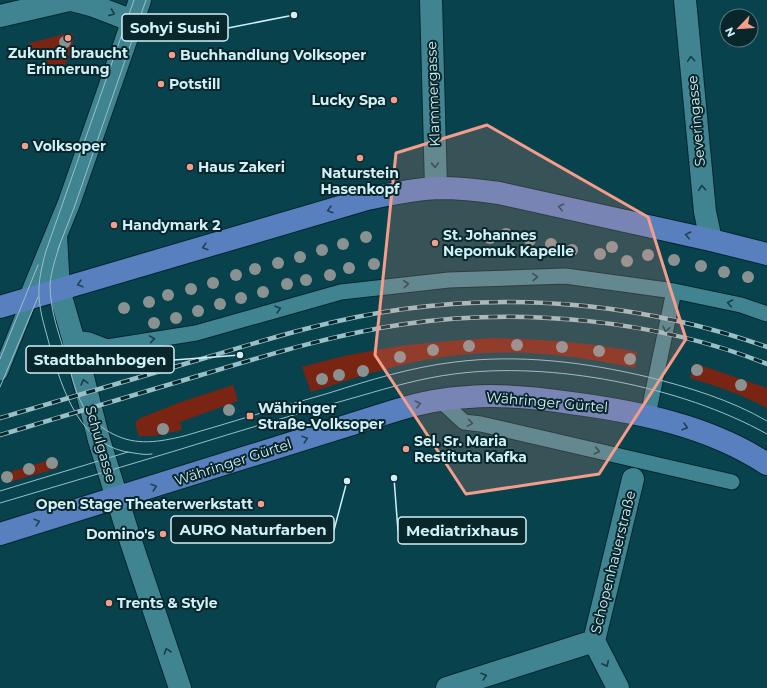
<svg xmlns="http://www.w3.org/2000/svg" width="767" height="688" font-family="Montserrat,sans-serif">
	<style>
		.green { fill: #7a2514 }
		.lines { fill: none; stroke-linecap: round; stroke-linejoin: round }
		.lane-casing { stroke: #01262d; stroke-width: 17 }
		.street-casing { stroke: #01262d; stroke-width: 24 }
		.secondary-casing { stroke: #01262d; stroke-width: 24 }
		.primary-casing { stroke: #01262d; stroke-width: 24 }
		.lane { stroke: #408492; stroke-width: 15 }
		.street { stroke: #408492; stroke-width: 22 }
		.secondary { stroke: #408492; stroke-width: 22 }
		.primary { stroke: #5980be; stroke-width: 22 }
		.tram { stroke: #99c0c8; stroke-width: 1 }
		.rail-casing { stroke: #99c0c8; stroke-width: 4.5 }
		.rail { stroke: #09262b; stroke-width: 3; stroke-dasharray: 9; stroke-linecap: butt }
		.tree { fill: #899191 }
		.oneway { stroke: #173e45 }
		.oneway2 { stroke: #214157 }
		.marked { fill: #f49d8b; fill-opacity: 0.2; stroke: #f49d8b; stroke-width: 3; stroke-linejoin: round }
		.poi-dot { fill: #f49d8b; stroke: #09262b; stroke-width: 1.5 }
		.labels { text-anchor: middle; stroke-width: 4; stroke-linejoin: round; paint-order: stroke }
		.poi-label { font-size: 14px; font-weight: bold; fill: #d0f0f8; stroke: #09262b; text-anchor: start }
		.street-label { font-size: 14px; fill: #d0f0f8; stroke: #09262b }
		.leader { fill: none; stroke: #d0f0f8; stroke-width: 1.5 }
		.callout-dot { fill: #d0f0f8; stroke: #09262b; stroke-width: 1.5 }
		.callout { fill: #09262b; stroke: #d0f0f8; stroke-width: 1.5 }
		.callout-label { font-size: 15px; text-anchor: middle; font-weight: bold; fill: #d0f0f8 }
	</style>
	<rect width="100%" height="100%" fill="#08424c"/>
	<path class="green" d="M68,33H72C76,43 70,58 63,67L48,69V62L37,52L28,51L30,43Z
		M492,338C541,339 589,342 637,352L635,368C574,355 513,348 451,356C403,361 356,378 311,392L302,367C321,362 340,356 360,353C403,344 447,341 492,338Z
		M694,363L767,388V408C743,395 717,386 690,378Z
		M233,385L238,401L180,422L182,430L153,436H139L136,427V421L140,418L181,402Z
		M56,458L58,468L6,483L3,474Z"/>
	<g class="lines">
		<defs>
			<path id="lane" d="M73,338L89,340L107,347L196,333L341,292L449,280L565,276L674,291L741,305L767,314
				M0,373L30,298
				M440,400L464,422L481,424L732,482
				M648,415L674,291"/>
			<path id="street" d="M72,0L91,5L133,21
				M431,0L436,188
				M685,0L705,212L711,240
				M0,16L69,0
				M447,688L594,641
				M618,688L594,641L633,479"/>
			<path id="secondary" d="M56,236L59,290L73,338L99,440L126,527L180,688
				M30,298L69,203L140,0"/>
			<path id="primary" d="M0,307L367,199C390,194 414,189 438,188C459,188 479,190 499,193L711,240L767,254
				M0,534L397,410C420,403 444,398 468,397C502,394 538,398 571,403C639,412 709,426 767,464"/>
		</defs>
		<use href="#lane" class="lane-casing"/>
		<use href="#street" class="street-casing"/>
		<use href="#secondary" class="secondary-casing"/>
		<use href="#primary" class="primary-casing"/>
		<use href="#lane" class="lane"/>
		<use href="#street" class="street"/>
		<use href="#secondary" class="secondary"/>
		<use href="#primary" class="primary"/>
		<path class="tram" d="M134,0L46,251C42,265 38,282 39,297C40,314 46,331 50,347C63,391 80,448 134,453C140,454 146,455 152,454
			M60,244C56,257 51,271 50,285C50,310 59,335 67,359C72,377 76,397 87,412C93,421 103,429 113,434C136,446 159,442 184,436C232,422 280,407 329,393C370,380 412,367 455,362C519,354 585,362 648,377C688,387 731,400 767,421
			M58,249L74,208L146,0
			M0,359L38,265
			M0,387L38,297
			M0,491L128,452
			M0,503C77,480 153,458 230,434C273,421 317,408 360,396C391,387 422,378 454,374C551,361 681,386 767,434"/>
		<defs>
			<path id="rail" d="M0,418C68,398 137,378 205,358C271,338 336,318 404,309C526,292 652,306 767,347
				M0,435C67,415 134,395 201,375C268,355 335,334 405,324C522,307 657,320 767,364"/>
		</defs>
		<use href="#rail" class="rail-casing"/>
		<use href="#rail" class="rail"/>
	</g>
	<g class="tree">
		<circle cx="65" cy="42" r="6"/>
		<circle cx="506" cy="234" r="6"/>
		<circle cx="366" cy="237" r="6"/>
		<circle cx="490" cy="238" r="6"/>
		<circle cx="530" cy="240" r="6"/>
		<circle cx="343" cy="244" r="6"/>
		<circle cx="551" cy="244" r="6"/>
		<circle cx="612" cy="247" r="6"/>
		<circle cx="322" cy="250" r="6"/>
		<circle cx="572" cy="250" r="6"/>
		<circle cx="600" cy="254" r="6"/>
		<circle cx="648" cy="255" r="6"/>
		<circle cx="300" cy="257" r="6"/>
		<circle cx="674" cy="260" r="6"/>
		<circle cx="627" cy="261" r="6"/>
		<circle cx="278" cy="263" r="6"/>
		<circle cx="374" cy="264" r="6"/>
		<circle cx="701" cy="266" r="6"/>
		<circle cx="349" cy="268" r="6"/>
		<circle cx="255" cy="269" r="6"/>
		<circle cx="724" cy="272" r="6"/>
		<circle cx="236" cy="275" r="6"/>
		<circle cx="330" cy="275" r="6"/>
		<circle cx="748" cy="277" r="6"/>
		<circle cx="306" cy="280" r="6"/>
		<circle cx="213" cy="283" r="6"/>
		<circle cx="287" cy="284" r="6"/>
		<circle cx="191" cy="289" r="6"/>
		<circle cx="263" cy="292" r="6"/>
		<circle cx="168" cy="295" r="6"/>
		<circle cx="241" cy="298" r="6"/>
		<circle cx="149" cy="302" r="6"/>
		<circle cx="220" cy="304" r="6"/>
		<circle cx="124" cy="308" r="6"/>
		<circle cx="198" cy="311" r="6"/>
		<circle cx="176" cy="318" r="6"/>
		<circle cx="154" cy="323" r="6"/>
		<circle cx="517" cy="345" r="6"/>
		<circle cx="469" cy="346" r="6"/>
		<circle cx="562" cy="347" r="6"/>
		<circle cx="433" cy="350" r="6"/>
		<circle cx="599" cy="351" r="6"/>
		<circle cx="400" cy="357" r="6"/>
		<circle cx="630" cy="359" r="6"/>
		<circle cx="697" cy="370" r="6"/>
		<circle cx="363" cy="371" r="6"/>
		<circle cx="339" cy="375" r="6"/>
		<circle cx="322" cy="379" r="6"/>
		<circle cx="741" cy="385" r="6"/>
		<circle cx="229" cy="410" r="6"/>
		<circle cx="163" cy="429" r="6"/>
		<circle cx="52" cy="463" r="6"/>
		<circle cx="29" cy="469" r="6"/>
		<circle cx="7" cy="477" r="6"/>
	</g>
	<defs><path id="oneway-chevron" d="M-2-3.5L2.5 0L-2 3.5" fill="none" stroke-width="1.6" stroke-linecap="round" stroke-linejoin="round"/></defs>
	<g class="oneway">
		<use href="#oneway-chevron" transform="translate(112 13) rotate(21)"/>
		<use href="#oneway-chevron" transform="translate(691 59) rotate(-95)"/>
		<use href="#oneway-chevron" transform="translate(435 165) rotate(88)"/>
		<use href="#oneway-chevron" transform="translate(702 188) rotate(-95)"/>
		<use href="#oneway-chevron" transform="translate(535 277) rotate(-2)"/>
		<use href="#oneway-chevron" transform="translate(406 284) rotate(-6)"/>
		<use href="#oneway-chevron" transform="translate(730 303) rotate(-168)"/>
		<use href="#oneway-chevron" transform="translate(278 309) rotate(-16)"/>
		<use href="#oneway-chevron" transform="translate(666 329) rotate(102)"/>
		<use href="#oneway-chevron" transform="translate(152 339) rotate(-9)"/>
		<use href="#oneway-chevron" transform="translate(84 382) rotate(-105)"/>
		<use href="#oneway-chevron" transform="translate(470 423) rotate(9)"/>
		<use href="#oneway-chevron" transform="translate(597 451) rotate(13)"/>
		<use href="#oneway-chevron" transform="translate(167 651) rotate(-109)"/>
		<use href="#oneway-chevron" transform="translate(606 664) rotate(64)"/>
		<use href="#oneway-chevron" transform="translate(484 676) rotate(-18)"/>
	</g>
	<g class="oneway2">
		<use href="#oneway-chevron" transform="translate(561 207) rotate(-167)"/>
		<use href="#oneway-chevron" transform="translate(330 210) rotate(164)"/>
		<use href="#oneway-chevron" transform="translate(688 235) rotate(-167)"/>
		<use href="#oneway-chevron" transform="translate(205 247) rotate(164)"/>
		<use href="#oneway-chevron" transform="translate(80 284) rotate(164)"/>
		<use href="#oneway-chevron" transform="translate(418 404) rotate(-13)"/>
		<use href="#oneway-chevron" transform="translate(685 427) rotate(17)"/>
		<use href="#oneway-chevron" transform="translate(305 439) rotate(-18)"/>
		<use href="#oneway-chevron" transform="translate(154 487) rotate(-18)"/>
		<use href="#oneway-chevron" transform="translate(37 522) rotate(-17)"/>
	</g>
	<path class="marked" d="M487,125L648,217L686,339L599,474L466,494L375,355L396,153Z"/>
	<g class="poi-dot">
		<circle cx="68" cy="38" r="4"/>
		<circle cx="172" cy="55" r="4"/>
		<circle cx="161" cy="84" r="4"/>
		<circle cx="394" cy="100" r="4"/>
		<circle cx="25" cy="146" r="4"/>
		<circle cx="360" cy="158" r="4"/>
		<circle cx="190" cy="167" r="4"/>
		<circle cx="114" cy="225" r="4"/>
		<circle cx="435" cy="243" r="4"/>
		<rect x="246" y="412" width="8" height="8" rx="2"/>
		<circle cx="406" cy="449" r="4"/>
		<circle cx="261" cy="504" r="4"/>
		<circle cx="163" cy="534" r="4"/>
		<circle cx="109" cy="603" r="4"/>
	</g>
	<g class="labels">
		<g class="poi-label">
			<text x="68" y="58" text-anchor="middle">Zukunft braucht<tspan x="68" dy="16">Erinnerung</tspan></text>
			<text x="180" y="60">Buchhandlung Volksoper</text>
			<text x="169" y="89">Potstill</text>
			<text x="386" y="105" text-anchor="end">Lucky Spa</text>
			<text x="33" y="151">Volksoper</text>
			<text x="198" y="172">Haus Zakeri</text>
			<text x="360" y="178" text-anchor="middle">Naturstein<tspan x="360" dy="16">Hasenkopf</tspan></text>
			<text x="122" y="230">Handymark 2</text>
			<text x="443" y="240">St. Johannes<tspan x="443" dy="16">Nepomuk Kapelle</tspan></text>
			<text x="258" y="413">Währinger<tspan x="258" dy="16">Straße-Volksoper</tspan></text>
			<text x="414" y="446">Sel. Sr. Maria<tspan x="414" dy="16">Restituta Kafka</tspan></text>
			<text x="253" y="509" text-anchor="end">Open Stage Theaterwerkstatt</text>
			<text x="155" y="539" text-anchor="end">Domino's</text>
			<text x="117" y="608">Trents &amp; Style</text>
		</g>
		<g class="street-label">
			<text transform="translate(433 94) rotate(-92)" y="5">Klammergasse</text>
			<text transform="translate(696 121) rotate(-95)" y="5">Severingasse</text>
			<text transform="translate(547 402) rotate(5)" y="5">Währinger Gürtel</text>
			<text transform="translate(101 444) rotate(74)" y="5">Schulgasse</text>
			<text transform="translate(233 462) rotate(-18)" y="5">Währinger Gürtel</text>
			<text transform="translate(613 562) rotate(-76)" y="5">Schopenhauerstraße</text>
		</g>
	</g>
	<path class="leader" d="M294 15L228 28M240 355L174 360M347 481L334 530M394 478L398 531"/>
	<g class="callout-dot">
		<circle cx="294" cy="15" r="4"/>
		<circle cx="240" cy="355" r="4"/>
		<circle cx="347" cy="481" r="4"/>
		<circle cx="394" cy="478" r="4"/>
	</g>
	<g class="callout">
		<rect x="122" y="14" width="106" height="27" rx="4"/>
		<rect x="26" y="346" width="148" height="27" rx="4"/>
		<rect x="171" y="516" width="163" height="27" rx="4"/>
		<rect x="398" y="517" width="128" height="27" rx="4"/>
	</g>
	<g class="callout-label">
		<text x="175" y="33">Sohyi Sushi</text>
		<text x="100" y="365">Stadtbahnbogen</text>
		<text x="253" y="535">AURO Naturfarben</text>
		<text x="462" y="536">Mediatrixhaus</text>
	</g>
	<g transform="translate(739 28) rotate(245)"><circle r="19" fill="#09262b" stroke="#59777d"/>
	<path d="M0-3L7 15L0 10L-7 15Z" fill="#f49d8b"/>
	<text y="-6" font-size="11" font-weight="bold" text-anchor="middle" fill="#d0f0f8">N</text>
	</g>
</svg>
